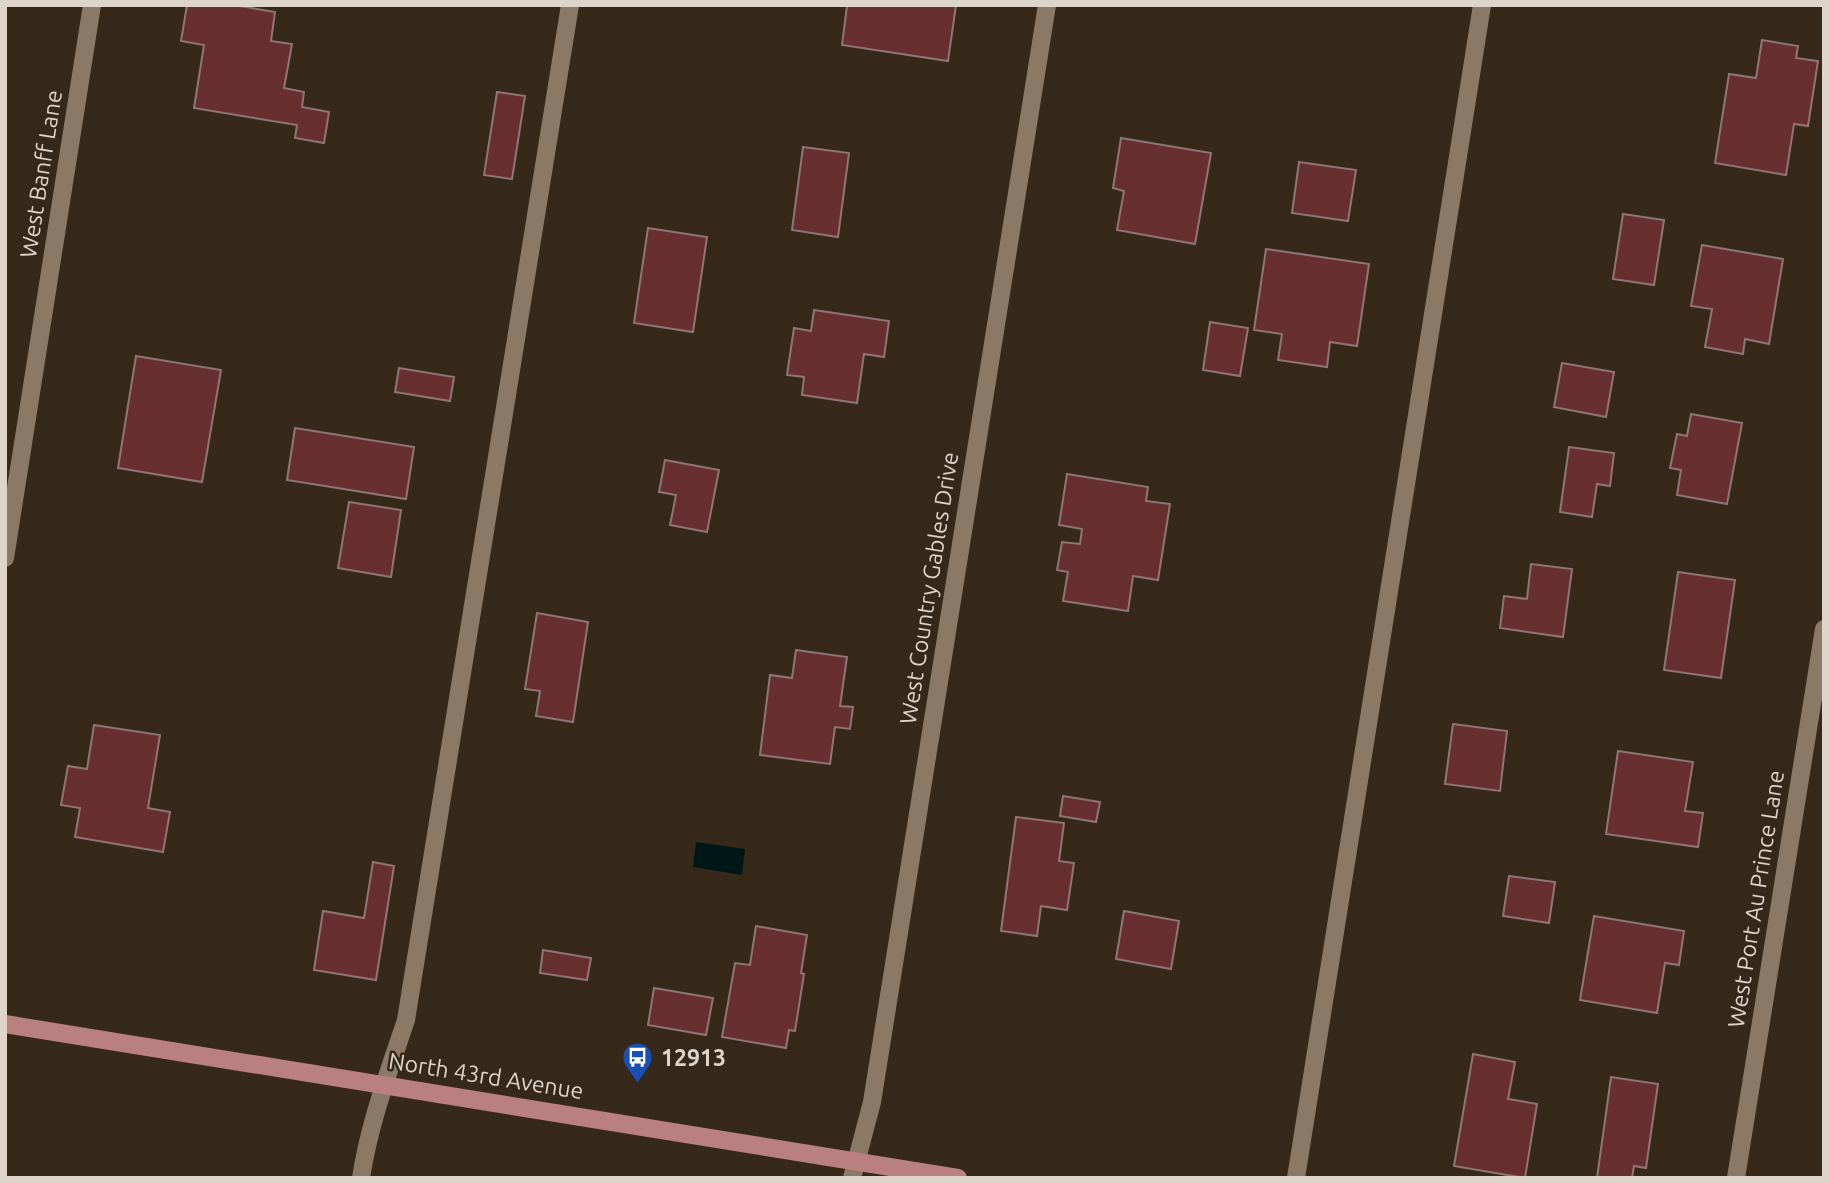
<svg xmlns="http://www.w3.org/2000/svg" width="1829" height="1183" font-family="Ubuntu,sans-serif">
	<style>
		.water { fill: #001718 }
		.building { fill: #682f30; stroke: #8f7574; stroke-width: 2 }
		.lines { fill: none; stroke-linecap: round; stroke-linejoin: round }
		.minor { stroke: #8a7967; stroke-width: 18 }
		.major { stroke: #b9807f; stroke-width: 18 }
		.labels { text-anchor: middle; stroke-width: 5; stroke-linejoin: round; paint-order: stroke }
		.street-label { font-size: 23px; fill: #ddd4ca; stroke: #372919 }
		.poi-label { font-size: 23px; font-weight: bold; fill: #ddd4ca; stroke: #372919; text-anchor: start }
	</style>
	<rect width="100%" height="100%" fill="#372919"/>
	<path class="water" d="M696,842L745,849L742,875L693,867Z"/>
	<path class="building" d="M187,5H234L275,12L271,41L292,44L284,88L304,92L302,107L329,112L324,143L295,138L297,125L194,108L204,45L181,41Z
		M838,5H956L948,61L842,45L847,6Z
		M1762,40L1798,46L1796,58L1818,61L1808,126L1794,124L1786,175L1715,163L1729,74L1756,78Z
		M497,92L525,96L512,179L484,175Z
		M1121,138L1211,153L1195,244L1117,230L1124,191L1113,188Z
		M803,147L849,153L838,237L792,230Z
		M1299,162L1356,170L1348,221L1292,213Z
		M1623,214L1664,220L1654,285L1613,279Z
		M648,228L707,237L693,332L634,323Z
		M1702,245L1783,259L1769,344L1745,339L1743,354L1705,347L1712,309L1691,306Z
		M1266,249L1369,264L1357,346L1330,342L1327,367L1278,360L1282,334L1254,330Z
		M814,310L889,321L884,357L864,354L857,403L802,395L804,377L787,375L794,328L811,331Z
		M1210,322L1248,328L1240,376L1203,370Z
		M136,356L221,370L202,482L118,468Z
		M1562,363L1614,372L1606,417L1554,407Z
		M399,368L454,377L450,401L395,392Z
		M1691,414L1742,423L1727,504L1677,495L1681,470L1670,468L1677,434L1687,436Z
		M295,428L414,447L406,499L287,480Z
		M1569,447L1614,453L1610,486L1597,484L1592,517L1560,512Z
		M665,460L719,470L707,532L670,525L676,495L659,492Z
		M1067,474L1148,487L1146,501L1170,504L1158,580L1133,576L1128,611L1063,601L1068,572L1057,570L1062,542L1080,544L1082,529L1059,525Z
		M349,502L401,510L391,577L338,568Z
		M1531,564L1572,569L1563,637L1500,628L1504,596L1527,599Z
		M1678,572L1735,580L1721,678L1664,670Z
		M537,613L588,622L573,722L536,716L540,691L525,689Z
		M796,650L847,657L840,706L853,707L850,729L835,727L830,764L760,755L770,675L792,678Z
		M1453,724L1507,731L1500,791L1445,784Z
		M94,725L160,735L148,808L170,812L163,852L75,837L80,808L61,805L68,766L87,769Z
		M1618,751L1693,762L1685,811L1703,813L1698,847L1606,834Z
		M1063,796L1100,802L1096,822L1060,816Z
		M1016,817L1064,823L1059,861L1074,863L1067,910L1041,906L1037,936L1001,931Z
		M373,862L394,866L376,980L314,970L323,911L364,918Z
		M1509,876L1555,882L1549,923L1503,916Z
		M1124,911L1179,921L1171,969L1116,959Z
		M1594,916L1684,931L1679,965L1665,963L1657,1013L1580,1000Z
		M756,926L807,935L801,973L804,974L795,1031L789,1030L786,1048L722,1037L735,963L750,965Z
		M543,950L591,958L587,980L540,973Z
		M654,988L713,998L706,1035L648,1025Z
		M1473,1054L1515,1062L1508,1099L1537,1104L1525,1178L1454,1166Z
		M1611,1077L1658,1084L1646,1168L1634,1166L1632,1178H1597Z"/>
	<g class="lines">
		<path class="minor" d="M5,558L92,5
			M361,1178C369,1124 389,1071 406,1020L570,5
			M852,1178L872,1102L1047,5
			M1296,1178L1482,5
			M1736,1178L1824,629"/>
		<path class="major" d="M5,1024L958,1178"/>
	</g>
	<defs>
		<symbol id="bus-pin" viewBox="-11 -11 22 30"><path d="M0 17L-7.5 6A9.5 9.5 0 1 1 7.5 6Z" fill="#1a4fb4" stroke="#372919"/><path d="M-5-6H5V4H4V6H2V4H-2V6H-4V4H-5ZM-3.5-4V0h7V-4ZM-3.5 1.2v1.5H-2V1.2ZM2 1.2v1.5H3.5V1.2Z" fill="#fff"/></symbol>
	</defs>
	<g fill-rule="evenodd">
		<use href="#bus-pin" x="620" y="1040" width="35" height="47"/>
	</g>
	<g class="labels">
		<g class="street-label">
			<text transform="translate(41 174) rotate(-81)" y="8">West Banff Lane</text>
			<text transform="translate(929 588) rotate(-81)" y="8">West Country Gables Drive</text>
			<text transform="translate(1756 899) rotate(-81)" y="8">West Port Au Prince Lane</text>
			<text transform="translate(486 1076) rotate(9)" y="8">North 43rd Avenue</text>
		</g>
		<g class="poi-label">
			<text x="661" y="1066">12913</text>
		</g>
	</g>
	<rect width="1829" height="1183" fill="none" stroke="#ddd4ca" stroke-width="14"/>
</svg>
